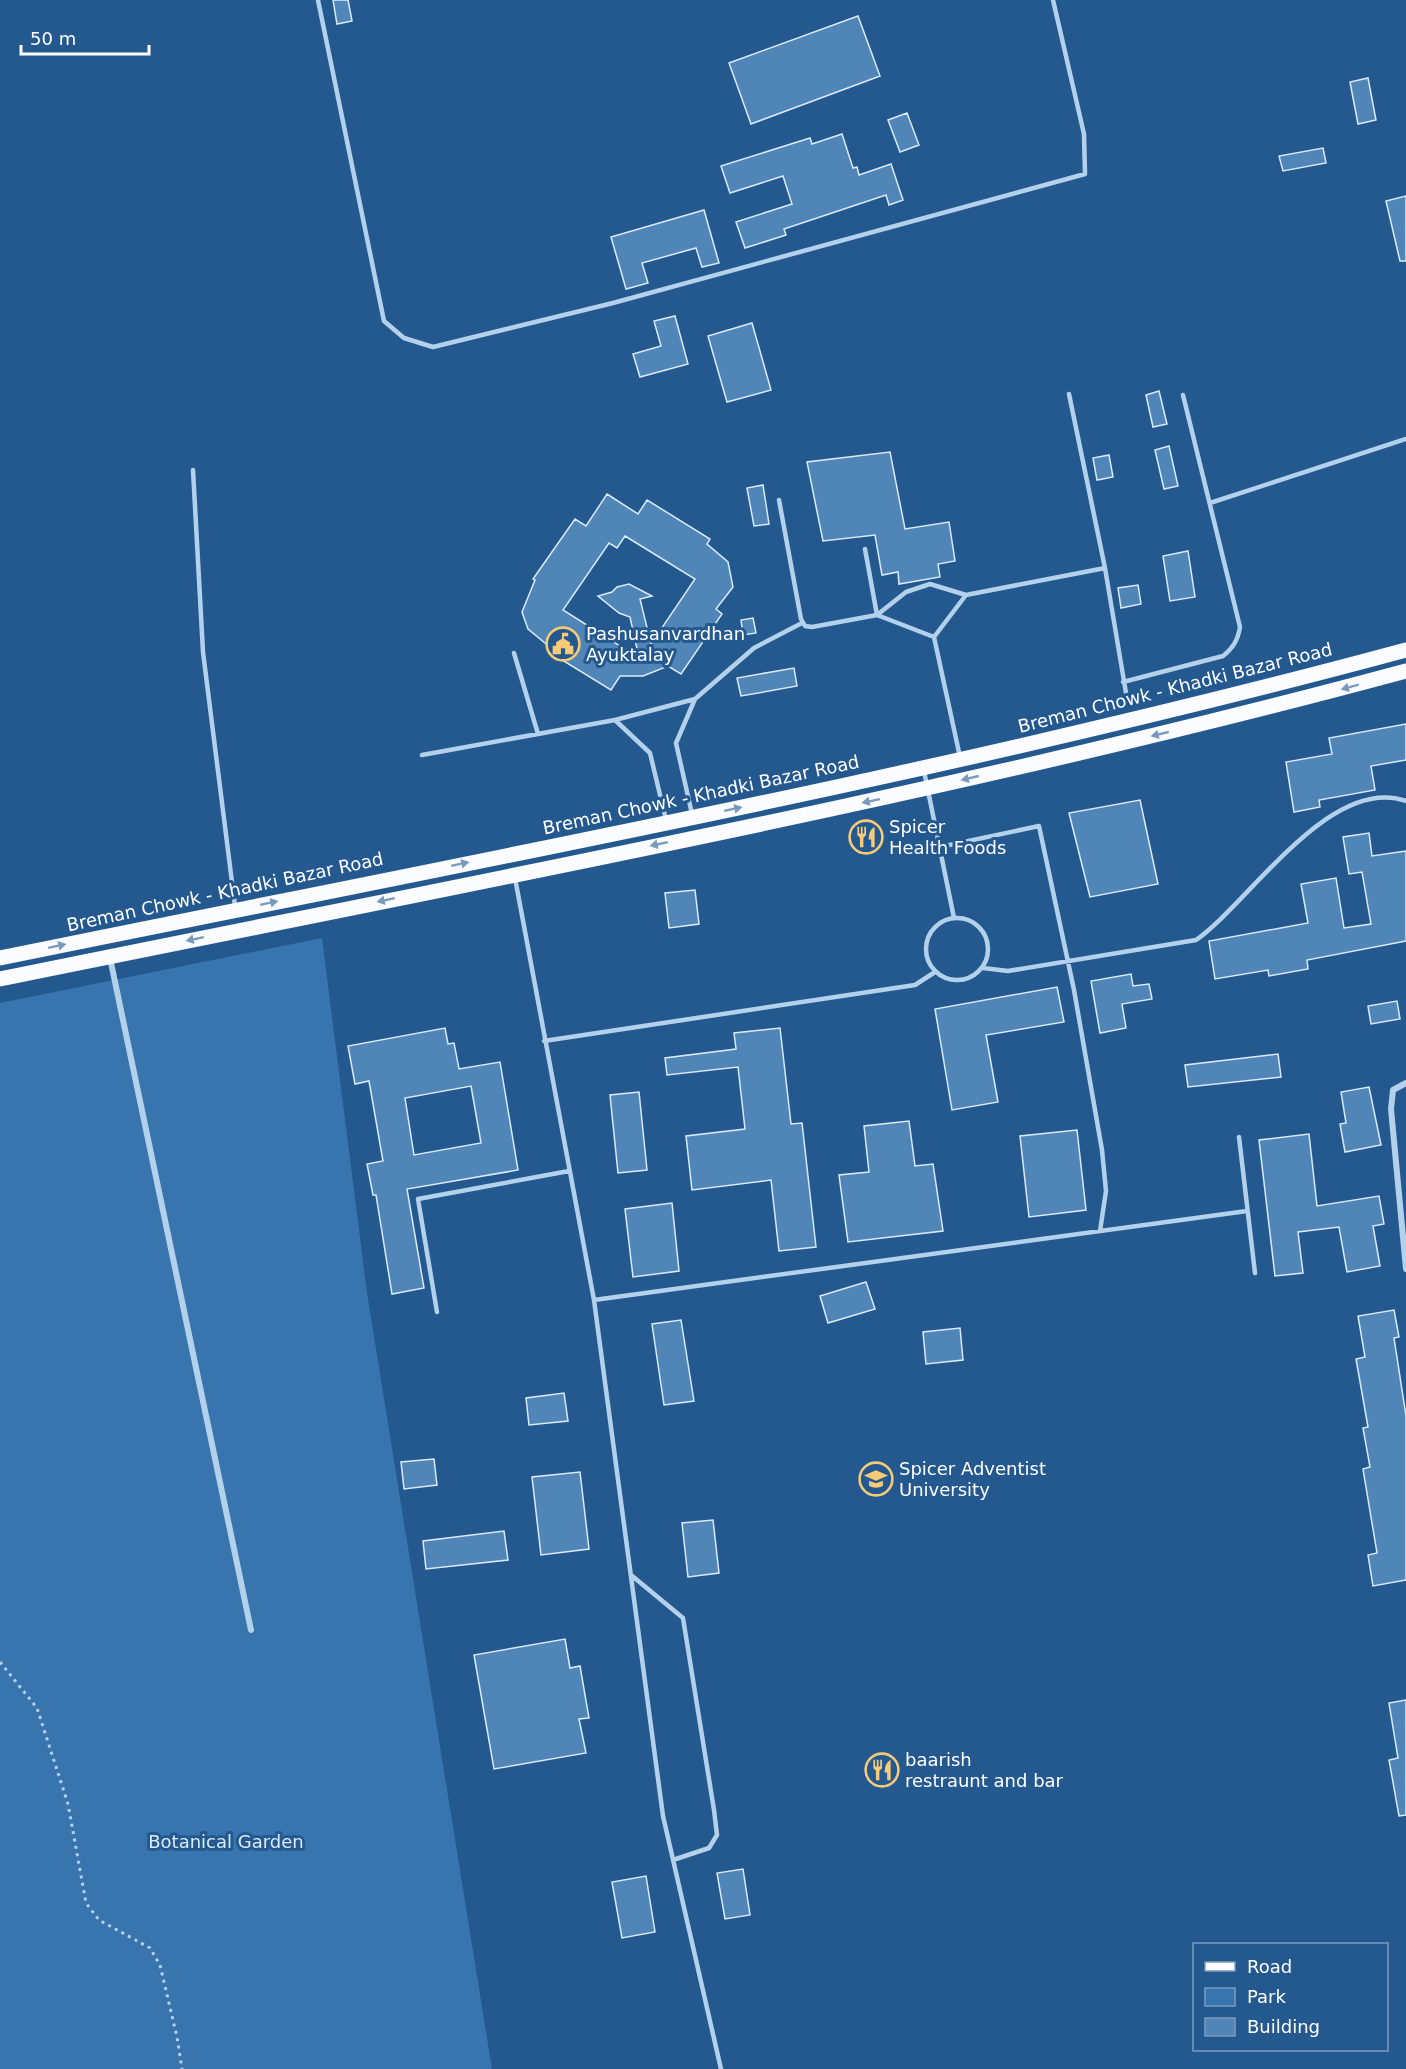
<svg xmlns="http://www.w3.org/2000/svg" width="1406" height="2069" font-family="'DejaVu Sans',sans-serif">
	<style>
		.green { fill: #3874ad }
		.building { fill: #5085b8; stroke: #d9eaf9; stroke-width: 1.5; fill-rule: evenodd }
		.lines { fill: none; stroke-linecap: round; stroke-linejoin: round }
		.path { stroke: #b4d1ec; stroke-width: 3; stroke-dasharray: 3 4.5; stroke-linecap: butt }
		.service { stroke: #b4d1ec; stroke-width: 4.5 }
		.minor { stroke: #b4d1ec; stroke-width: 6 }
		.primary { stroke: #fafcff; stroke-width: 15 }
		.oneway { fill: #7a9abc }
		.labels { text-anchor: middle; stroke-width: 6; stroke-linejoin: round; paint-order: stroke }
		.poi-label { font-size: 18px; fill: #fff; stroke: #245990; text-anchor: start }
		.street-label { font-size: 18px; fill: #fff; stroke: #245990 }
		.park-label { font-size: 18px; fill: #d9eaf9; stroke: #245990 }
	</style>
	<rect width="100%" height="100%" fill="#245990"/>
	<path class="green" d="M322,938L367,1293L492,2069H0V1003Z"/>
	<path class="building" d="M333,0H348L352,21L337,24Z
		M858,16L880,76L751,124L729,63Z
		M1368,78L1376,120L1358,124L1350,82Z
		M907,113L919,145L900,152L888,120Z
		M842,134L853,168L857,167L859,175L891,164L903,200L889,205L886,195L784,229L786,235L745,248L736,222L792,204L783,176L730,193L721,166L810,138L812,144Z
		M1323,148L1326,163L1283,171L1279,156Z
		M1406,196V261H1400L1386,201Z
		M704,210L719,263L702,267L696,248L642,263L648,283L626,289L611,237Z
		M675,316L688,364L640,377L633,354L661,346L654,321Z
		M752,323L771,390L727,402L708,336Z
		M1159,391L1167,424L1153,427L1146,395Z
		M1169,446L1178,486L1164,489L1155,450Z
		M890,452L905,529L949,522L955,561L938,564L940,577L899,584L898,572L882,575L875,535L823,541L807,462Z
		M1109,455L1113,477L1097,480L1093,458Z
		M763,485L769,524L754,526L747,488Z
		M607,494L638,514L647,500L710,539L707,544L728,562L733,587L716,609L722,614L681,674L668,666L643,676H620L611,690L549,652L551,648L528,629L522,612L535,580L533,579L575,519L586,526ZM625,536L695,579L651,644L640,599L652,596L629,584L617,587L612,592L598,596L619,613L630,617L639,658L563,610L609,543L617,548Z
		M1188,551L1195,597L1170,601L1163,556Z
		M1138,585L1141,604L1121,608L1118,588Z
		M753,618L756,633L743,635L741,620Z
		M794,668L797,686L741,696L737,678Z
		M1406,724V760L1371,766L1375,790L1319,800L1320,807L1294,812L1286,762L1332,754L1329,738Z
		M1140,800L1158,884L1090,897L1069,813Z
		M1369,833L1372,856L1406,851V941L1307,960L1308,969L1269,976L1268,970L1215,979L1209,941L1308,923L1301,884L1336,878L1344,928L1371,924L1362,872L1349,874L1343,837Z
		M695,890L699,924L669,928L665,893Z
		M1131,974L1133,986L1149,984L1152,999L1122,1004L1126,1028L1100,1033L1091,981Z
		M1057,987L1064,1022L986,1035L998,1102L952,1110L935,1009Z
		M1397,1001L1400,1019L1371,1024L1368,1006Z
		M445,1028L448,1044L454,1043L459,1069L500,1062L518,1170L407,1189L424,1288L392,1294L376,1195H373L367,1164L383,1161L369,1081L355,1084L348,1046ZM471,1086L481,1143L414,1155L405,1098Z
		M780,1028L791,1124L802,1123L816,1247L779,1251L771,1180L692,1190L686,1136L745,1129L738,1067L667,1075L665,1058L736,1049L734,1033Z
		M1278,1054L1281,1077L1188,1087L1185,1065Z
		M1369,1087L1381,1145L1345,1152L1340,1124L1346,1123L1341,1092Z
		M639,1092L647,1170L618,1173L610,1095Z
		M909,1121L915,1166L933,1164L943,1231L848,1242L839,1175L869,1172L864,1126Z
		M1077,1130L1086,1210L1029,1217L1020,1136Z
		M1309,1134L1317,1206L1379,1196L1384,1224L1373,1226L1380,1266L1347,1272L1339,1227L1298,1232L1303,1273L1275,1276L1259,1140Z
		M672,1203L679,1271L633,1277L625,1209Z
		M866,1282L875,1309L828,1323L820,1296Z
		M1394,1310L1399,1337L1394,1338L1406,1416V1580L1373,1586L1368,1555L1377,1553L1363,1469L1370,1467L1363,1428L1368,1427L1356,1359L1365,1357L1358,1316Z
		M681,1320L694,1401L664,1405L652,1324Z
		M960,1328L963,1360L926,1364L923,1332Z
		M564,1393L568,1421L529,1425L526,1398Z
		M434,1459L437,1485L404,1489L401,1462Z
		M580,1472L589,1549L541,1555L532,1477Z
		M713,1520L719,1573L688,1577L682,1523Z
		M504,1531L508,1560L426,1569L423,1541Z
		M565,1639L570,1668L580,1666L589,1718L579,1719L586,1753L494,1769L474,1655Z
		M1406,1700V1815L1399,1816L1389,1760L1398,1758L1389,1703Z
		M743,1869L750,1915L725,1919L717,1873Z
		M646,1876L655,1932L622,1938L612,1882Z"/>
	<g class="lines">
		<path class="path" d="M0,1662L37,1708L68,1804L86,1903L99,1920L150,1948L160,1965L177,2037L182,2069"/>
		<path class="service" d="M318,0L384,321L404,338L433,347L613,303L1085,174L1084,134L1053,0
			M1069,394L1105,568L1127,699
			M193,470L203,652L235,906
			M779,500L801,619L805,626L812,627L877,615L934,637
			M1210,503L1406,439
			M865,549L877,615L906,592L930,584L966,595
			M514,653L538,734
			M1123,682L1223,656C1233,648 1238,640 1240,627L1183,395
			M422,755L615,720
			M960,757L934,637L966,595L1105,568
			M924,771L954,918
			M692,814L676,743L695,699L754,648L802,623
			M666,820L650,753L615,720L695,699
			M940,847L1039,826L1074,990L1102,1150L1106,1191L1100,1231
			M515,878L594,1300L663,1816L721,2069
			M926 949a31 31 0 1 1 62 0a31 31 0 1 1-62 0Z
			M983,968L1008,971L1196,940C1249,903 1330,774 1406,801
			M544,1041L915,985L935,972
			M1239,1137L1255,1273
			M594,1300L1247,1211
			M437,1312L418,1199L569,1171
			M631,1575L683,1618L714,1810L717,1835L709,1848L673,1860"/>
		<path class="minor" d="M110,958L251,1630
			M1406,1083L1393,1090L1391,1109L1406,1269"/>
		<path class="primary" d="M0,958C470,862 943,775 1406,650
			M0,979C470,883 943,796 1406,671"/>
	</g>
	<defs><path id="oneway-solid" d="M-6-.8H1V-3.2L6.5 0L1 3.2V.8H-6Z" transform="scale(1.5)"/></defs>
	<g class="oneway">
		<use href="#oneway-solid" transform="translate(1350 687) rotate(165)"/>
		<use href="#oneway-solid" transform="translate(1160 734) rotate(167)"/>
		<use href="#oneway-solid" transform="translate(970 778) rotate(167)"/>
		<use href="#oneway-solid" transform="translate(871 801) rotate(168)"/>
		<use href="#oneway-solid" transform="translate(733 809) rotate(-12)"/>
		<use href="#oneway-solid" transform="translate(659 844) rotate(168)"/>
		<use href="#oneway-solid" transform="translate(460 864) rotate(-12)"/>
		<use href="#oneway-solid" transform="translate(386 900) rotate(168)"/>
		<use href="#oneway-solid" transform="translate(269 903) rotate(-12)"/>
		<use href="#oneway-solid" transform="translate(195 939) rotate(168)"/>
		<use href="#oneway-solid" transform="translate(57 946) rotate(-12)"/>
	</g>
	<defs>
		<symbol id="civic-ring" viewBox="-11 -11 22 22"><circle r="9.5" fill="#245990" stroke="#f7ca78" stroke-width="1.5"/><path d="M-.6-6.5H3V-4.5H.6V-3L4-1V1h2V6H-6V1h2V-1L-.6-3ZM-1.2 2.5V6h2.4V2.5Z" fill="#f7ca78"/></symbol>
		<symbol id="restaurant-ring" viewBox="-11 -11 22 22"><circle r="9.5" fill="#245990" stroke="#f7ca78" stroke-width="1.5"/><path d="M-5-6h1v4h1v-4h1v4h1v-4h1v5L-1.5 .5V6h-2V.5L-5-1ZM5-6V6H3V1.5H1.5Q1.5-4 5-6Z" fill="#f7ca78"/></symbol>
		<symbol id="university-ring" viewBox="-11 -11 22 22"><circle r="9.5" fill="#245990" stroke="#f7ca78" stroke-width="1.5"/><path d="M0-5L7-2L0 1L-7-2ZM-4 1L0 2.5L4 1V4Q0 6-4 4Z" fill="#f7ca78"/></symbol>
	</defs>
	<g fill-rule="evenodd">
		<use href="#civic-ring" x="544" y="625" width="38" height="38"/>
		<use href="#restaurant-ring" x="847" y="818" width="38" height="38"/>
		<use href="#university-ring" x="857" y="1460" width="38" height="38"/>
		<use href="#restaurant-ring" x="863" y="1751" width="38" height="38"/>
	</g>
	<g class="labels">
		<g class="poi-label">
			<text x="586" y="640">Pashusanvardhan<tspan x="586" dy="21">Ayuktalay</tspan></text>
			<text x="889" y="833">Spicer<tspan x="889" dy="21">Health Foods</tspan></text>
			<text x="899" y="1475">Spicer Adventist<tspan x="899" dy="21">University</tspan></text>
			<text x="905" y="1766">baarish<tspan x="905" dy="21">restraunt and bar</tspan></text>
		</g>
		<g class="street-label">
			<text transform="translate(1175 688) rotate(-14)" y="6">Breman Chowk - Khadki Bazar Road</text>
			<text transform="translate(701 795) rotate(-12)" y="6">Breman Chowk - Khadki Bazar Road</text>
			<text transform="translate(225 892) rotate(-12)" y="6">Breman Chowk - Khadki Bazar Road</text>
		</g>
		<g class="park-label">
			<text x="226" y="1848">Botanical Garden</text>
		</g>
	</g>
	<rect x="1193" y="1943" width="195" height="108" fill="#245990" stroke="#7c9bbc" stroke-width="1.5"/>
	<rect x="1205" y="1962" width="30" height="9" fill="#fafcff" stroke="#7c9bbc" stroke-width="1.5"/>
	<text x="1247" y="1973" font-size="18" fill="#ffffff">Road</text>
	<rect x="1205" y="1988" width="30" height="18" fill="#3874ad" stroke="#7c9bbc" stroke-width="1.5"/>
	<text x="1247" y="2003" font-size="18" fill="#ffffff">Park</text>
	<rect x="1205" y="2018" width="30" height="18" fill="#5085b8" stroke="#7c9bbc" stroke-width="1.5"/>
	<text x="1247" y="2033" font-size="18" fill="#ffffff">Building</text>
	<path d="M21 45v9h128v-9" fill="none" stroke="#ffffff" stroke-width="3"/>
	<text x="30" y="45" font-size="18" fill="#ffffff" stroke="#245990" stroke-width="4.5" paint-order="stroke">50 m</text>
</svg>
